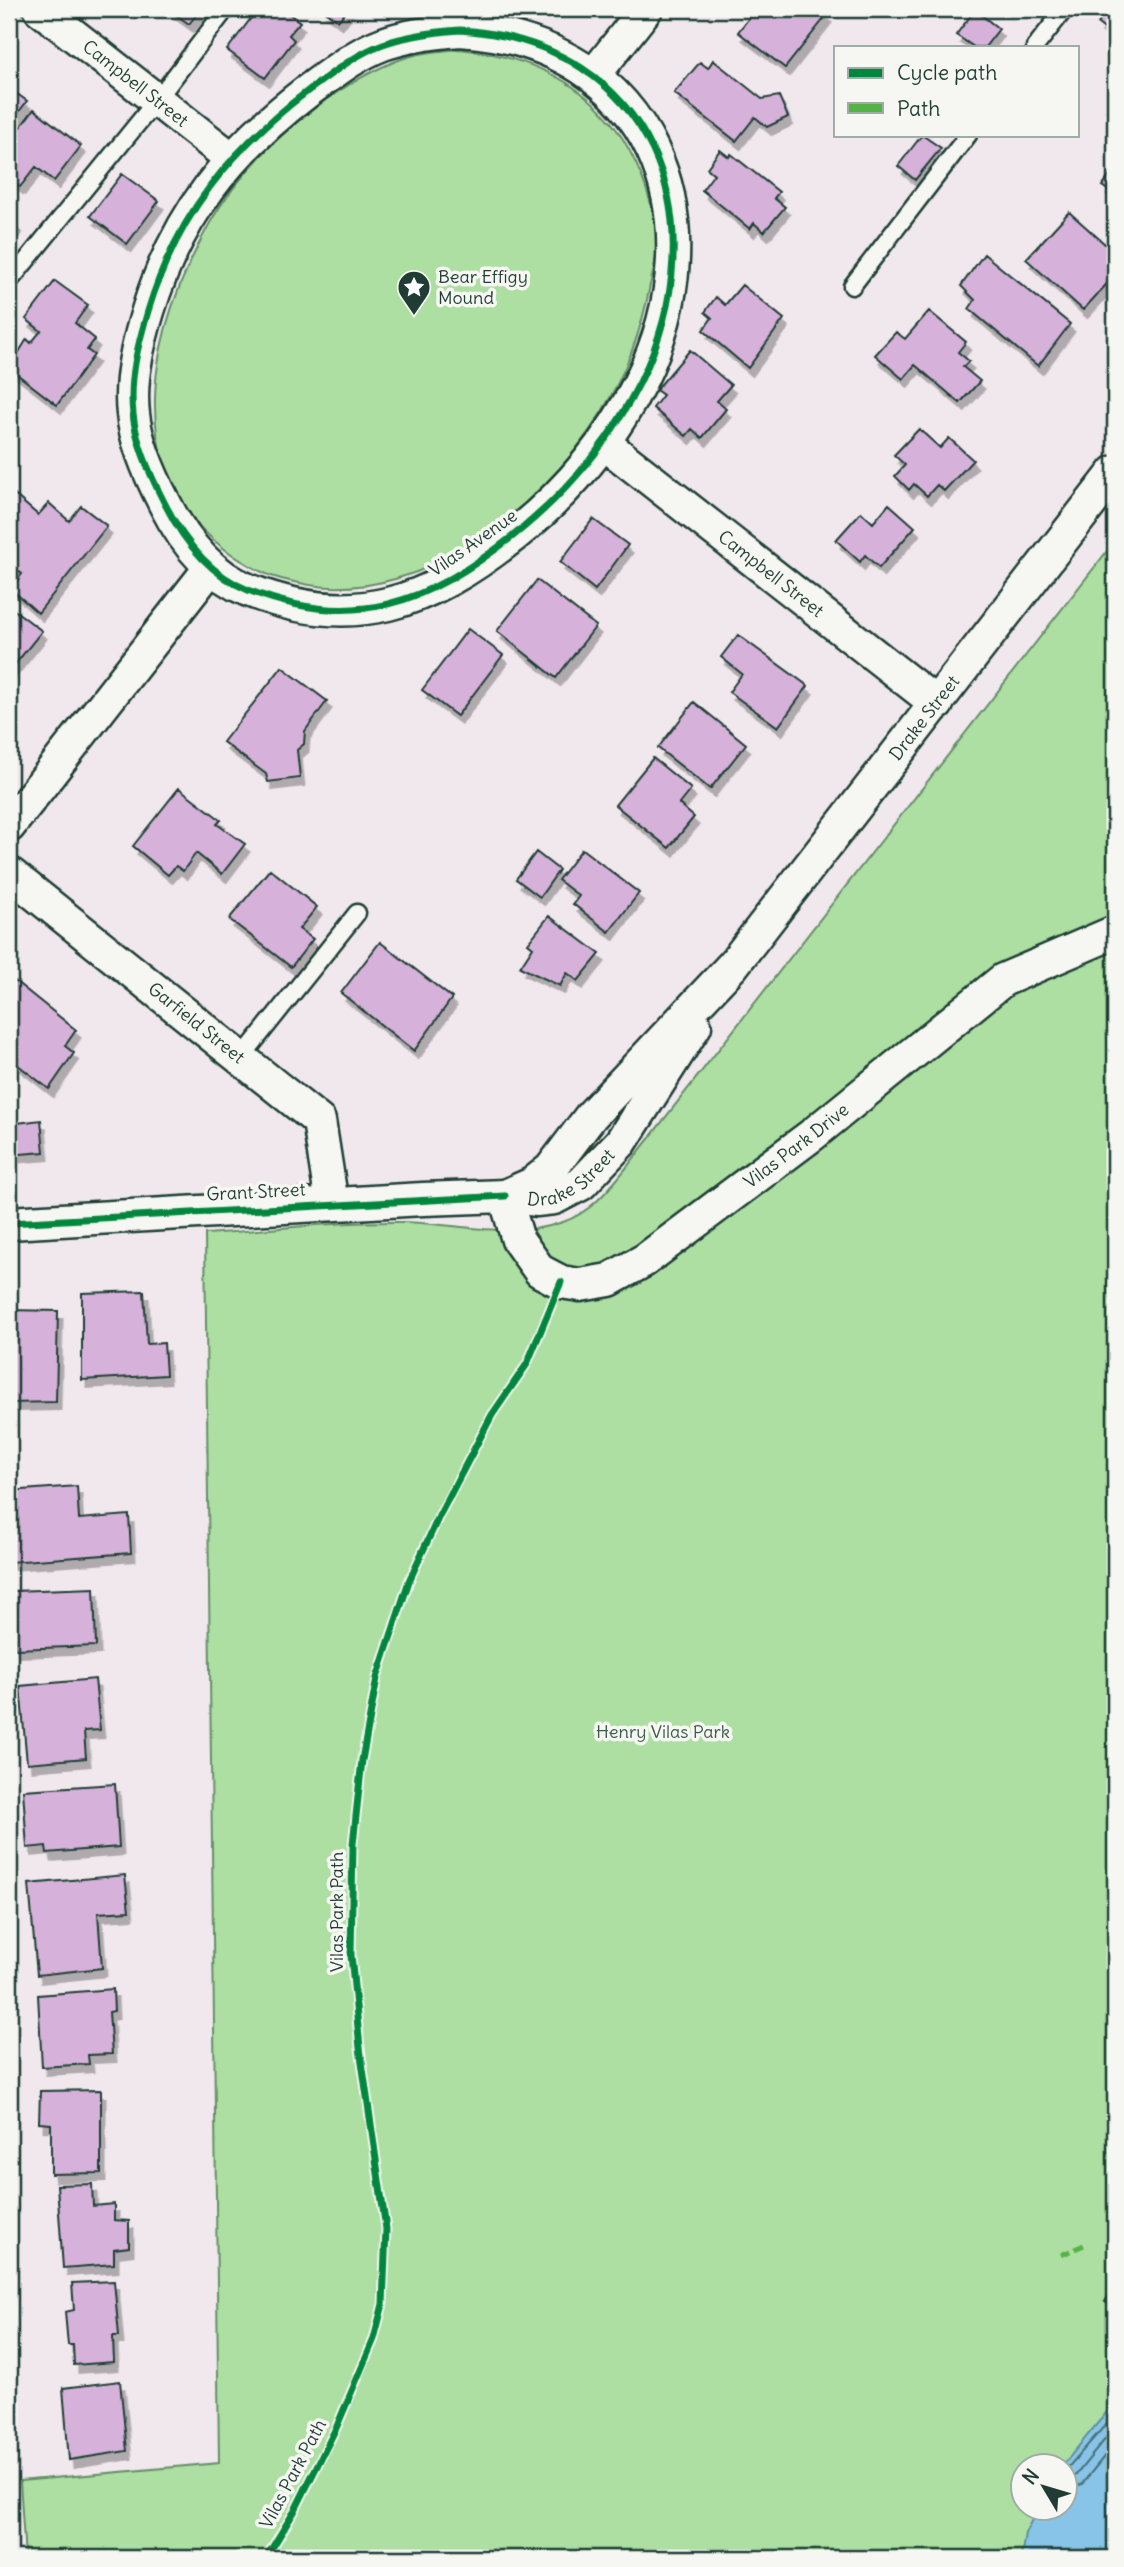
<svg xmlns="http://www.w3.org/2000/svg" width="1124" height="2567" font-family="Delius,sans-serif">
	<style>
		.green { fill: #acdfa1; stroke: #668e6a; stroke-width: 2; fill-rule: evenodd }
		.water { fill: #88c4e8; stroke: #5e8ea0; stroke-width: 2 }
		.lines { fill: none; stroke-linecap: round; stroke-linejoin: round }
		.shore { stroke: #49737c; stroke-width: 2 }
		.building { fill: #d6b1d9; stroke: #1f3d34; stroke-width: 2; filter: url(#shadow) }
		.service-casing { stroke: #1f3d34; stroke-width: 21 }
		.minor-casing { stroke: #1f3d34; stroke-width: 37 }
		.service { stroke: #f6f6f2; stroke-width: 16 }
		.minor { stroke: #f6f6f2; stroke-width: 32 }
		.quiet { stroke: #55b346; stroke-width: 5; stroke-dasharray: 10 5; stroke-linecap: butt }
		.cycleway-casing { stroke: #f6f6f2; stroke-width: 11 }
		.cycleway { stroke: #00873e; stroke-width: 7 }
		.labels { text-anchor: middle; stroke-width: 7; stroke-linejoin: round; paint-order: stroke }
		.street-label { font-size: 18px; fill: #1f3d34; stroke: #f6f6f2 }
		.poi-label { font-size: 18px; fill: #1f3d34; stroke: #f6f6f2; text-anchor: start }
		.park-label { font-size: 18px; fill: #3b5d4a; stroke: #f6f6f2 }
	</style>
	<defs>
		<filter id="shadow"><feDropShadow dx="4.5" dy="8" stdDeviation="0" flood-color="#0004"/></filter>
	</defs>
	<rect width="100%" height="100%" fill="#f0e8ed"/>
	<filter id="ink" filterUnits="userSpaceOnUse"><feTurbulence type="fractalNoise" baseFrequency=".0143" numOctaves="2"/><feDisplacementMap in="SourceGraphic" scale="14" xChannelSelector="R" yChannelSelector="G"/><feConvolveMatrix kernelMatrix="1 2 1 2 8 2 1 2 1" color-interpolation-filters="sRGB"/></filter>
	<g filter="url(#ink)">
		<path class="green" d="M460,49C526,56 586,80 623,139C641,169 657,210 657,246C657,258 653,273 650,285C642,329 625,375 601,413C544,506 425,603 310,585C294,582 279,580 264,573C132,509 136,377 191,260C203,235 215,211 232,190C272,137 334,86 396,61C416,53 438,51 460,49Z
			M1115,541V2558H25L20,2481L219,2463L205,1234C270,1230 337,1221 403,1222C455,1223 512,1240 563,1222C589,1213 606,1193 623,1172ZM1023,2466H1064V2508H1023Z"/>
		<path class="water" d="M1115,2402V2558H1021L1025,2533L1038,2508H1064L1063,2465Z"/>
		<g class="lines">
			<path class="shore" d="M1064,2472L1115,2414
				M1064,2481L1076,2475L1115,2427
				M1064,2492L1082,2484L1115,2443"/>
		</g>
		<path class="building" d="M168,9H201L189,24Z
			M258,9H283L300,22L289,35L294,40L265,78L227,50Z
			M322,9H348L338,21Z
			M756,9H819L827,15L785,68L738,32Z
			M1107,9H1115V37L1098,24Z
			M975,10L999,29L985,47H974L956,35Z
			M713,60L762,99L779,96L788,117L767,127L755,117L736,141L674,93L700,62L708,68Z
			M9,88L27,101L9,125Z
			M1115,101V118L1107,111Z
			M34,109L81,146L54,181L36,167L20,187L9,179V142Z
			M922,135L941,148L915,180L898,166Z
			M720,150L729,157L731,154L779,192L774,198L785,207L764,232L754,223L750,229L702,190L714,174L707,168Z
			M1115,169V195L1102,186Z
			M122,174L159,201L127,244L90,216Z
			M1069,212L1115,253V275L1083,310L1026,259Z
			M9,218L17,225L9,235Z
			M984,254L1070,324L1038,366L969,309L975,300L961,286Z
			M55,281L88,305L75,323L95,339L87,350L94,355L57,405L9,368L27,339L31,343L41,331L26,319Z
			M742,285L784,319L748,368L703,330L712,318L705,312L716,297L725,305Z
			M929,311L966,342L958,352L969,361L963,367L980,381L960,403L915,365L903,379L875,355L896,332L905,339Z
			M690,350L731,385L717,401L726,409L702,438L692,429L686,436L653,408L663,395L656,390Z
			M919,429L940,448L949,438L973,460L944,491L937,485L927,496L914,484L909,490L895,476L905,465L894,455Z
			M9,490L38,515L49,503L69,521L81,506L107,526L38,613L11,589L22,574L9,563Z
			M889,504L915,527L879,568L865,555L860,562L836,540L861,512L873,523Z
			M593,519L628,545L595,590L560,562Z
			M537,580L596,626L556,678L497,631Z
			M9,606L42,631L9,672Z
			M468,629L503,655L457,716L422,690Z
			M738,635L808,686L778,727L729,692L742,674L721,657Z
			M282,667L327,701L305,731L304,744L297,750L300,778L268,782L266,774L223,742Z
			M694,702L746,744L710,789L658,748Z
			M653,758L691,789L679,804L694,817L669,848L615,805Z
			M179,788L221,820L217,824L245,844L222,874L196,853L183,871L176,866L168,875L133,846Z
			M582,849L639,893L609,932L573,904L579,896L558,880Z
			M536,852L559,870L540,897L516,879Z
			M270,869L317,907L299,929L313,939L291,967L229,919Z
			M549,916L600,954L578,981L567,973L560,986L520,967L533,947L528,943Z
			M380,942L452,998L414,1051L341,993Z
			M15,981L76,1030L65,1046L74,1053L49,1089L9,1058V989Z
			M41,1120L44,1152L9,1155V1124Z
			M144,1291L147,1344L164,1343L166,1375L82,1380V1293Z
			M9,1310L58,1311L56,1402L9,1403Z
			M77,1486L79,1519L129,1515L131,1553L9,1562V1491Z
			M94,1588L96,1646L15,1649L13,1591Z
			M95,1679L100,1730L84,1731L86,1758L27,1763L20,1686Z
			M115,1784L119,1847L47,1853L46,1846L27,1848L23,1790Z
			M125,1875L129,1911L98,1913L102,1968L37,1975L29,1884Z
			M113,1989L114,2011L109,2012L112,2054L88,2055L89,2064L42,2067L38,1995Z
			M101,2090V2173L51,2174V2124L39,2123L40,2091Z
			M92,2184L93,2206L114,2204V2220L129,2221V2247L114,2249V2264L63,2268L57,2185Z
			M114,2281L119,2336H113L114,2362L74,2365L73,2345H68L65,2312L74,2310L72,2283Z
			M1115,2284V2308L1105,2302Z
			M120,2381L127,2451L69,2460L63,2388Z"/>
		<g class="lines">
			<defs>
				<path id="service" d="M1035,47L1065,9
					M9,282L156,101L226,9
					M852,286L968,135
					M242,1057L357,913"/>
				<g id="minor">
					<path id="s1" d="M40,9L232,159"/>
					<path d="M460,30C654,43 720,220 640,382C609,444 567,493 513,536C428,603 354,632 248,590C209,574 183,540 165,504C151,477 136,444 133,414C129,379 138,344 148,311C177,215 230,150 309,90C332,73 356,54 383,44C408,35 435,32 460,30Z"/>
					<path d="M594,75L646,9"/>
					<path id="s2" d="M604,443L937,704"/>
					<path d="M9,826L211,567"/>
					<path id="s3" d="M9,873L319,1121L332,1204"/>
					<path id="s4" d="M505,1196L532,1184L551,1169L591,1116L733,965L1115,472"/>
					<path id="s5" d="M505,1196L518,1240L540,1271L561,1282L580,1285L609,1280L645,1260L812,1135L1003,980L1115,932"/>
					<path id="s6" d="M9,1223L423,1199L505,1196L536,1200L554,1198L581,1184L621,1142L695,1026"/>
				</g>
			</defs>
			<use href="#service" class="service-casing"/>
			<use href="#minor" class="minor-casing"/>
			<use href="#service" class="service"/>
			<use href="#minor" class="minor"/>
			<path class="quiet" d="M1061,2255L1086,2244"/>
			<defs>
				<path id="cycleway" d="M460,30C654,43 720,220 640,382C609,444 567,493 513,536C428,603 354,632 248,590C209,574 183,540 165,504C151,477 136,444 133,414C129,379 138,344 148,311C177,215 230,150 309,90C332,73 356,54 383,44C408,35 435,32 460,30Z
					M9,1223L505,1196
					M266,2558L294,2512L337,2426L374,2339L383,2304L386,2229L360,2048L351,1955L353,1844L362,1760L377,1678L409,1581L439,1516L492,1415L527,1364L561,1282"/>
			</defs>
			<use href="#cycleway" class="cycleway-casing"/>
			<use href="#cycleway" class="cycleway"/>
		</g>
	</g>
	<defs>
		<symbol id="sight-pin" viewBox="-11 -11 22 30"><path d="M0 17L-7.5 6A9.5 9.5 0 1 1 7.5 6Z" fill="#1f3d34" stroke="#f6f6f2"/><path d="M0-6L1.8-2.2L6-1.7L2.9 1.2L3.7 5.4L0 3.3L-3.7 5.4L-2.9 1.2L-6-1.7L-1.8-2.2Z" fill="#fff"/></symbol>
	</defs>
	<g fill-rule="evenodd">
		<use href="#sight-pin" x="395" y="268" width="38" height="52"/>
	</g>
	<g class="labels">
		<g class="street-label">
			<text dy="6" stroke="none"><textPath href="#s1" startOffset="121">Campbell Street</textPath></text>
			<text transform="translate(473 543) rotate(-35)" y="6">Vilas Avenue</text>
			<text dy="6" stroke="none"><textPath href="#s2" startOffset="212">Campbell Street</textPath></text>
			<text dy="6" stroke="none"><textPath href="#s4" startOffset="640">Drake Street</textPath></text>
			<text dy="6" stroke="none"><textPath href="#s3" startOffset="240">Garfield Street</textPath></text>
			<text dy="6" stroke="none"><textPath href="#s5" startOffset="387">Vilas Park Drive</textPath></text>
			<text dy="6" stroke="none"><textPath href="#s6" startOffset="570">Drake Street</textPath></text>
			<text transform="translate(256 1192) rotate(-3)" y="6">Grant Street</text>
			<text transform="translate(337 1912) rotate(-90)" y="6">Vilas Park Path</text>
			<text transform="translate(293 2474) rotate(-62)" y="6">Vilas Park Path</text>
		</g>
		<g class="poi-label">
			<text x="438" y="283">Bear Effigy<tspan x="438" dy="21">Mound</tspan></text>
		</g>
		<g class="park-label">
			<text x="663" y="1738">Henry Vilas Park</text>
		</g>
	</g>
	<rect width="1124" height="2567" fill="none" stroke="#f6f6f2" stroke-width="35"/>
	<rect x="18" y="18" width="1089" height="2532" fill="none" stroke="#1f3d34" stroke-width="2.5" filter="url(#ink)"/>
	<rect x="834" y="46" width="245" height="91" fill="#f6f6f2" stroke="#a0aca6" stroke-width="2"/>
	<rect x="848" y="68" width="35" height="10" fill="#00873e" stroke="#a0aca6" stroke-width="2"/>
	<text x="897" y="80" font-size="21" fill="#1f3d34">Cycle path</text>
	<rect x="848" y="103" width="35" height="10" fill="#55b346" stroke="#a0aca6" stroke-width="2"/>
	<text x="897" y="116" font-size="21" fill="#1f3d34">Path</text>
	<g transform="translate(1044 2487) rotate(308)"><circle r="33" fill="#f6f6f2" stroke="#a0aca6" stroke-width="2"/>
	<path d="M0-5L12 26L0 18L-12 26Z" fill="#1f3d34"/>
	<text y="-10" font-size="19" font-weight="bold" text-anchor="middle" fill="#1f3d34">N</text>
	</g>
</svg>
